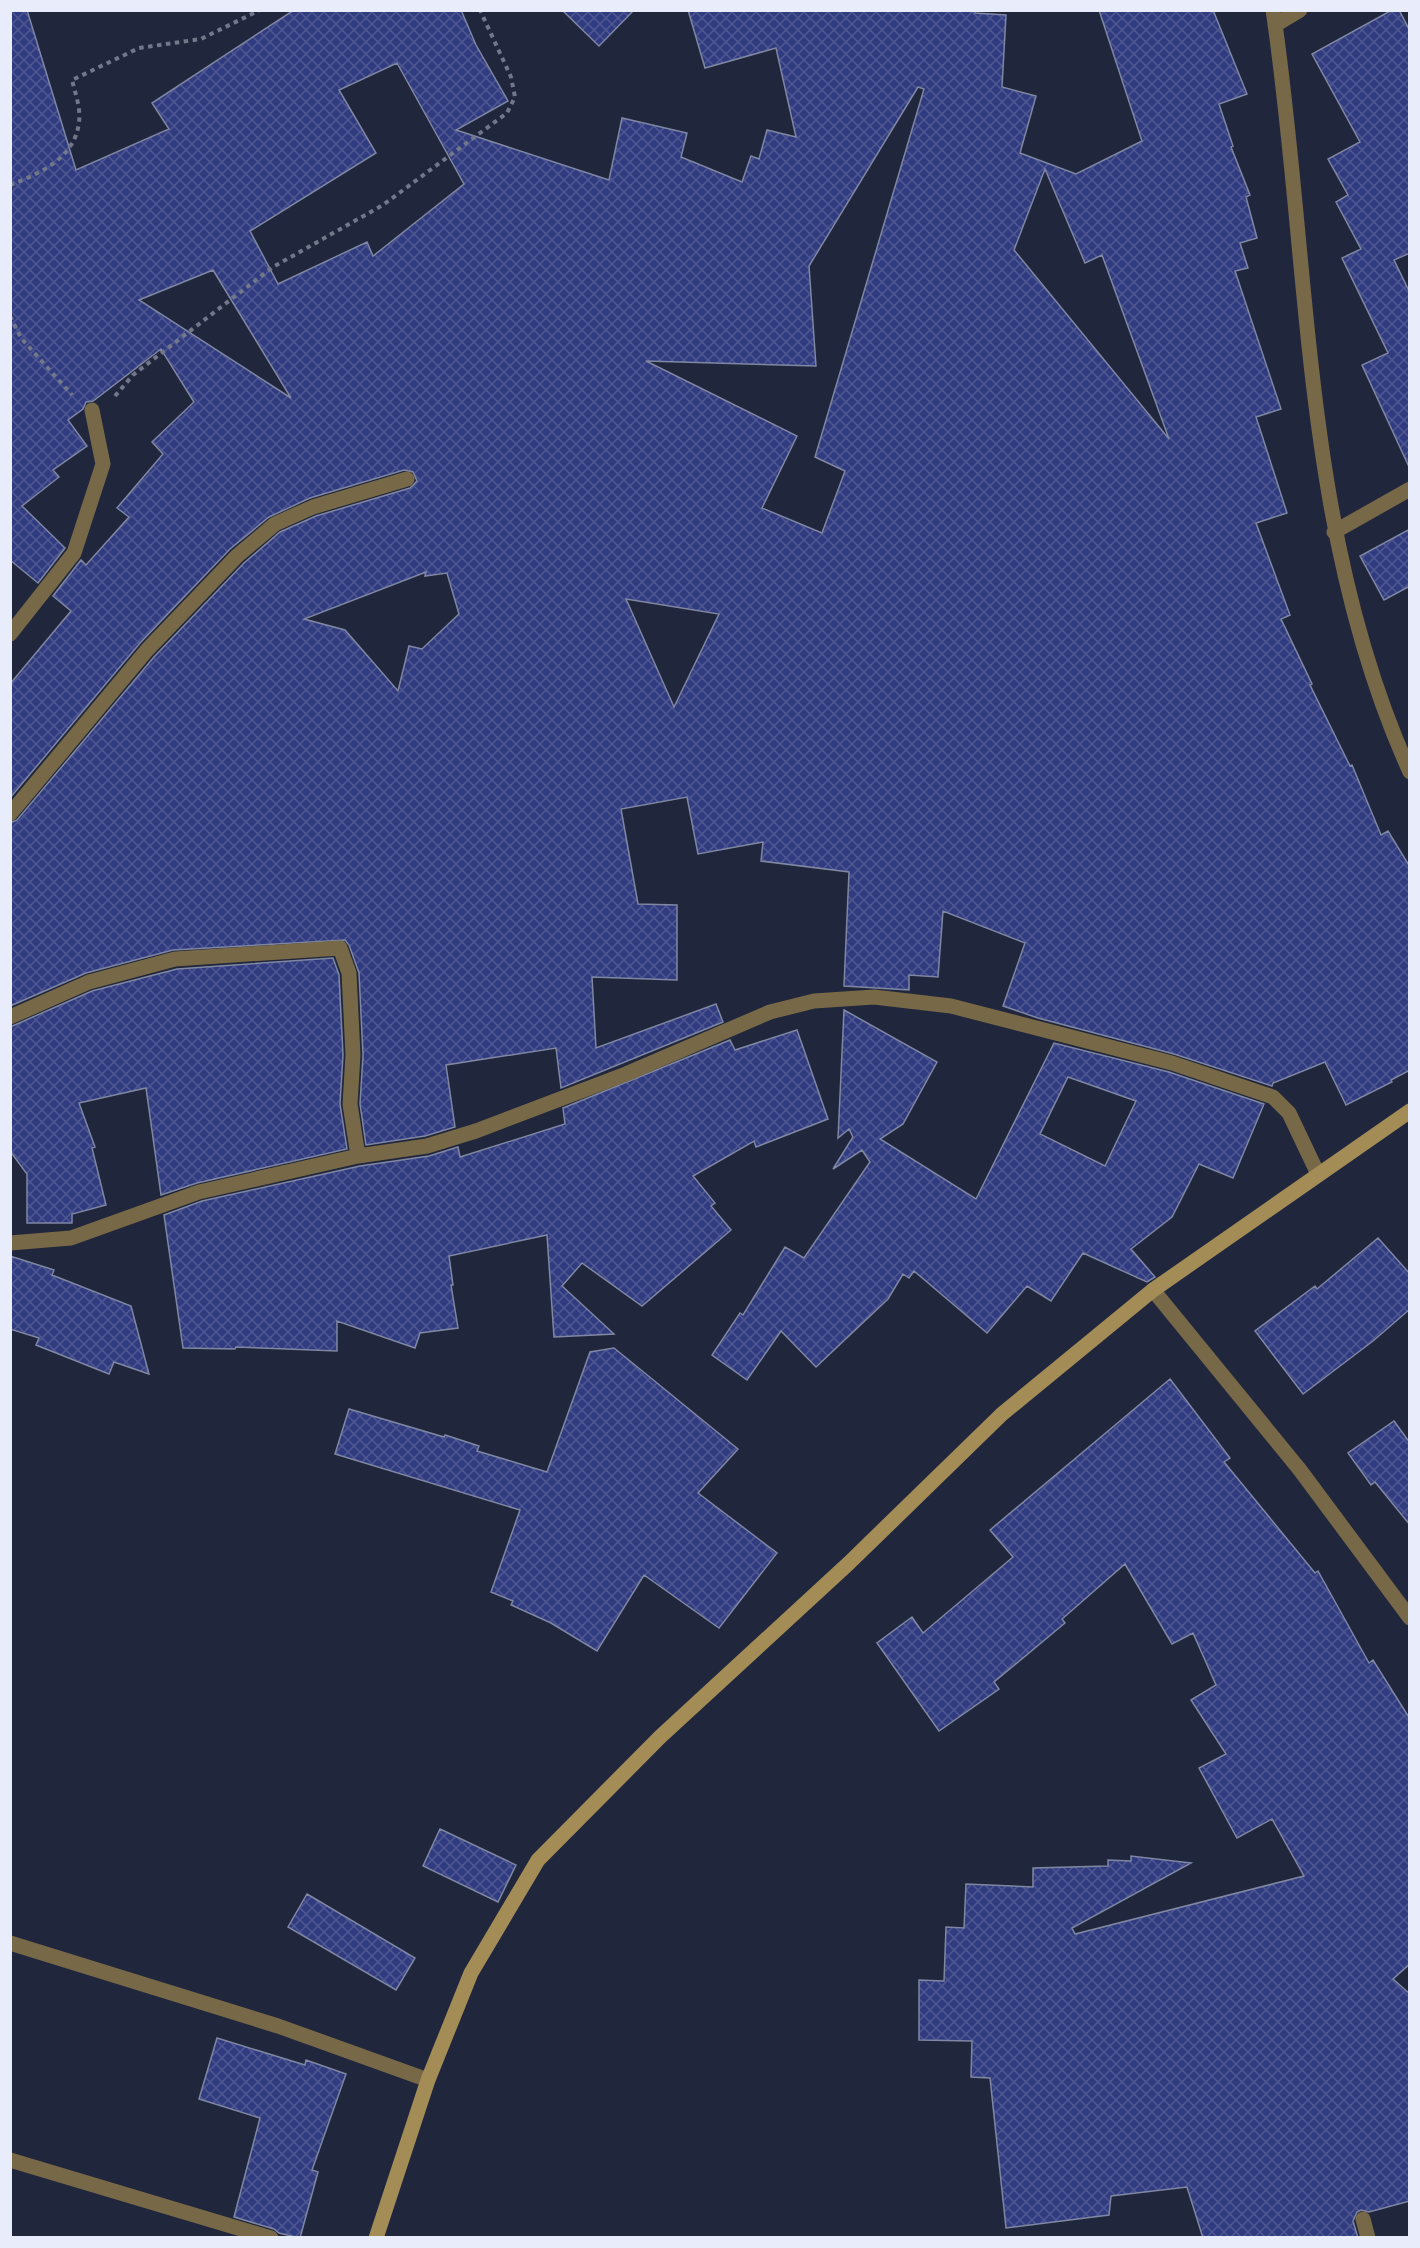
<svg xmlns="http://www.w3.org/2000/svg" width="1420" height="2248" font-family="'Source Sans 3',sans-serif">
	<style>
		.building { fill: url(#building-cross-hatch); stroke: #7f87a3; stroke-width: 1.5; fill-rule: evenodd }
		.lines { fill: none; stroke-linecap: round; stroke-linejoin: round }
		.path { stroke: #72778a; stroke-width: 4; stroke-dasharray: 4.5 4.5; stroke-linecap: butt }
		.street { stroke: #776847; stroke-width: 15 }
		.secondary { stroke: #a48c57; stroke-width: 15 }
	</style>
	<defs>
		<pattern id="building-cross-hatch" width="8" height="8" patternUnits="userSpaceOnUse" patternTransform="scale(1.5)"><rect width="8" height="8" fill="#313c80"/><path d="M0 0l8 8M0 8l8-8" fill="none" stroke="#4f5893"/></pattern>
	</defs>
	<rect width="100%" height="100%" fill="#20263c"/>
	<path class="building" d="M10,10H27L76,170L169,129L152,103L294,10H461L476,45L508,101L456,130L609,180L622,118L687,133L681,157L742,182L751,156L759,159L767,130L796,137L776,48L705,68L688,10H975V13L1006,15L1002,87L1036,96L1020,153L1076,174L1142,141L1099,10H1213L1247,94L1219,104L1233,146L1231,147L1250,195L1246,197L1257,238L1240,243L1248,268L1235,271L1281,409L1256,417L1287,513L1256,523L1290,615L1281,619L1312,684L1310,685L1350,766L1352,765L1381,835L1388,831L1410,867V1070L1391,1080L1392,1082L1346,1105L1325,1062L1273,1083L1272,1086L1174,1054L1038,1018L1003,1006L1025,943L943,911L938,977L909,975V990L844,986L849,872L761,861L763,842L698,854L687,797L621,809L638,904L677,905V980L592,977L596,1048L716,1004L723,1022L561,1088L556,1048L446,1065L455,1127L425,1136L366,1145L360,1104L363,1055L359,973L349,945L345,940L173,950L86,973L10,1006V823L17,820L154,657L244,563L280,532L316,516L410,488L417,481L413,472L404,470L310,498L269,517L230,549L140,643L10,798V684L71,611L53,596L81,560L86,565L129,517L117,508L163,454L152,442L194,402L161,349L93,401L86,402L83,409L68,420L87,446L53,470L59,477L22,506L65,548L38,583L10,560ZM397,63L464,184L373,256L367,242L278,284L250,231L376,153L339,90ZM918,87L924,89L815,457L845,471L822,533L762,508L797,436L646,361L816,366L809,266ZM1045,169L1085,263L1102,255L1169,439L1014,250ZM213,270L291,398L139,300ZM426,572L425,576L447,573L459,614L422,649L409,646L398,691L345,630L304,619ZM626,599L719,614L674,707Z
		M562,10H634L599,46Z
		M1392,10H1399L1410,31V253L1394,260L1410,293V469L1362,365L1388,353L1342,258L1361,249L1336,202L1348,195L1328,159L1360,142L1312,54Z
		M1410,529V586L1384,600L1360,556Z
		M333,958L339,975L343,1055L340,1104L347,1149L197,1183L161,1195L146,1088L79,1103L95,1147L92,1148L106,1205L72,1214V1223H27V1174L10,1151V1027L92,991L177,969Z
		M844,1010L937,1062L903,1124L880,1139L976,1199L1054,1043L1169,1072L1264,1104L1233,1178L1199,1164L1172,1217L1131,1249L1155,1277L1147,1282L1083,1253L1051,1301L1027,1286L987,1333L914,1271L909,1278L903,1274L888,1299L816,1367L781,1331L747,1380L712,1355L740,1313L743,1315L785,1247L804,1258L870,1162L862,1150L833,1169L853,1137L849,1129L838,1138ZM1068,1077L1136,1101L1105,1166L1040,1134Z
		M797,1030L828,1119L756,1147L754,1141L693,1176L715,1203L711,1206L731,1230L642,1306L582,1263L562,1286L614,1334L554,1337L547,1235L449,1256L453,1285H451L458,1328L420,1333L415,1348L337,1321V1351L236,1347L235,1349L183,1348L164,1215L202,1201L360,1166L429,1156L458,1147L460,1157L565,1124L563,1108L730,1040L735,1050Z
		M1378,1238L1410,1274V1309L1373,1341L1303,1394L1255,1331L1315,1286L1317,1289Z
		M10,1256L54,1270L52,1275L131,1306L149,1374L114,1362L109,1374L36,1345L39,1338L10,1329Z
		M614,1348L738,1449L698,1493L777,1553L719,1628L644,1575L597,1651L551,1623L511,1605L513,1601L491,1592L520,1510L335,1454L349,1409L444,1437L445,1435L479,1446L477,1451L547,1472L590,1352Z
		M1170,1379L1230,1458L1224,1462L1315,1573L1318,1571L1369,1663L1373,1660L1410,1719V1964L1393,1979L1410,1994V2201L1369,2212L1361,2210L1357,2212L1353,2221L1358,2238H1203L1187,2187L1111,2196L1109,2215L1006,2228L990,2078L971,2077L972,2041L919,2040V1980L944,1981L946,1927L964,1928L966,1884L1033,1887V1868L1108,1866V1860L1131,1861V1856L1191,1863L1072,1928L1075,1934L1304,1876L1272,1819L1237,1838L1199,1768L1226,1754L1191,1700L1216,1685L1193,1633L1172,1644L1125,1564L1062,1619L1065,1623L994,1682L999,1689L939,1731L877,1643L912,1617L923,1633L1013,1557L990,1530Z
		M1394,1421L1410,1443V1525L1375,1482L1371,1485L1348,1453Z
		M440,1829L516,1865L498,1902L423,1866Z
		M307,1894L415,1958L396,1990L288,1927Z
		M217,2038L305,2065L306,2060L346,2074L312,2170L318,2172L300,2238L279,2233L274,2229L234,2217L260,2118L199,2099Z"/>
	<g class="lines">
		<path class="path" d="M10,185C41,173 75,158 79,122C81,109 75,92 72,80L139,48L201,39L260,10
			M10,316L21,338L72,395
			M115,396L133,375L273,267L383,205L507,113L515,97L511,77L480,10"/>
		<path class="street" d="M1273,10C1311,266 1301,532 1410,772
			M1275,25L1300,10
			M1334,532L1410,489
			M10,634L74,553L103,464L92,410
			M10,814L147,650L237,556L275,524L313,507L407,479
			M10,1017L89,982L175,959L340,948L349,973L353,1055L350,1104L358,1156
			M10,1243L71,1238L199,1192L358,1156L427,1146L476,1131L626,1074L770,1012L814,1001L874,997L951,1006L1172,1063L1273,1097L1289,1113L1318,1174
			M1153,1290L1300,1470L1410,1618
			M10,1943L278,2026L428,2080
			M10,2160L271,2238
			M1363,2219L1368,2238"/>
		<path class="secondary" d="M376,2238L428,2080L471,1973L538,1860L660,1737L849,1563L1002,1414L1153,1290L1410,1111"/>
	</g>
	<rect width="1420" height="2248" fill="none" stroke="#e8ecfb" stroke-width="24"/>
</svg>
